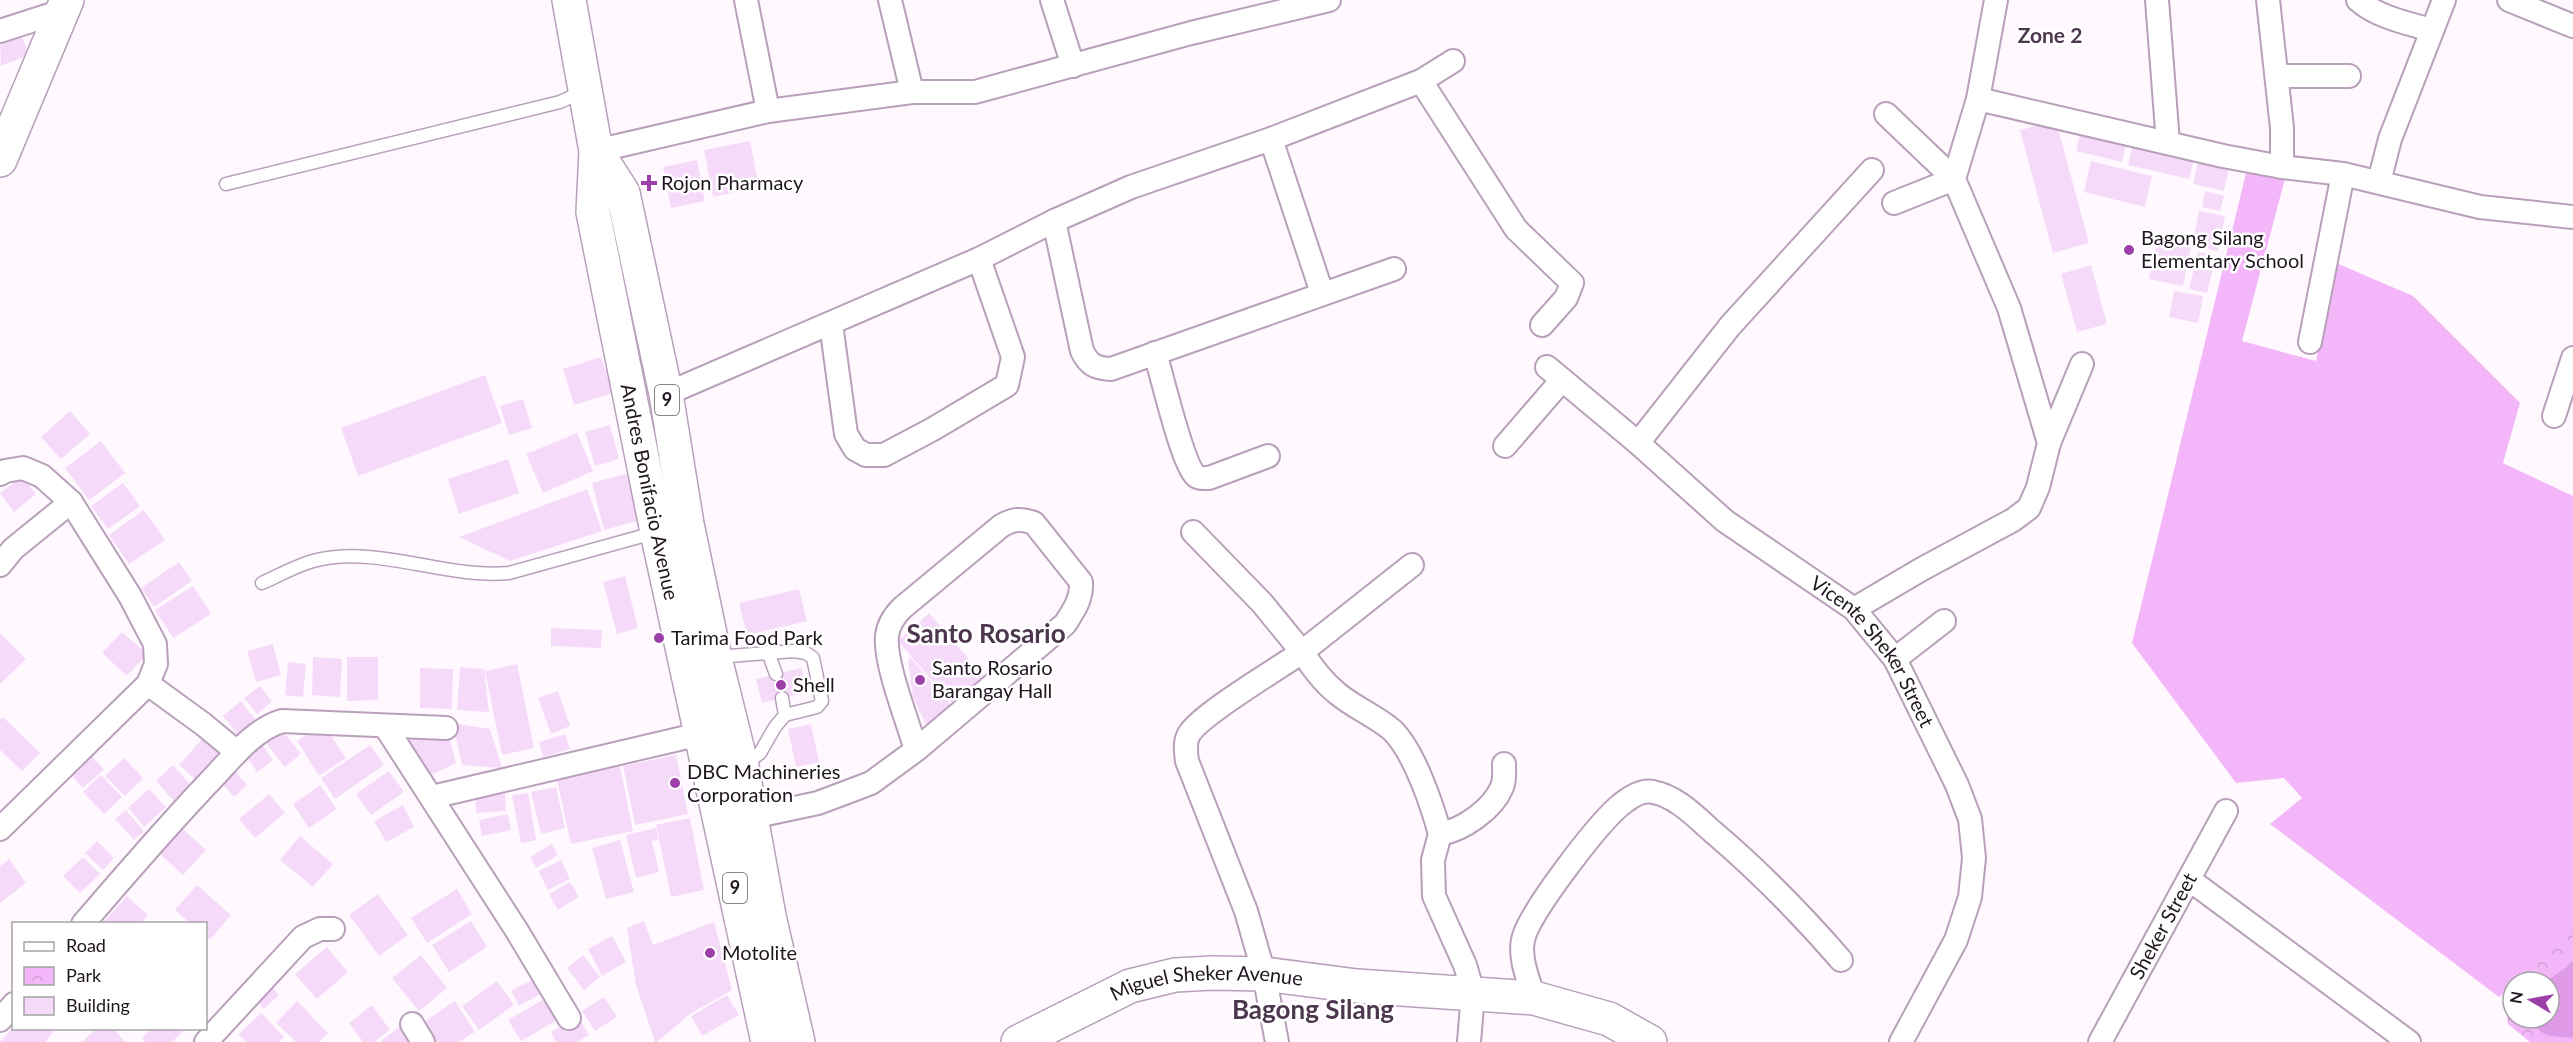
<svg xmlns="http://www.w3.org/2000/svg" width="2573" height="1042" font-family="Lato,sans-serif">
	<style>
		.grass { fill: #f3b7f9 }
		.park { fill: url(#park-crowns); fill-rule: evenodd }
		.water { fill: #df9be7 }
		.building { fill: #f6daf9 }
		.lines { fill: none; stroke-linecap: round; stroke-linejoin: round }
		.lane-casing { stroke: #b8a0bb; stroke-width: 15 }
		.street-casing { stroke: #b8a0bb; stroke-width: 26 }
		.secondary-casing { stroke: #b8a0bb; stroke-width: 36 }
		.highway-casing { stroke: #b8a0bb; stroke-width: 36 }
		.lane { stroke: #fff; stroke-width: 12 }
		.street { stroke: #fff; stroke-width: 22 }
		.secondary { stroke: #fff; stroke-width: 33 }
		.highway { stroke: #fff; stroke-width: 33 }
		.poi-dot { fill: #9d3fa8; stroke: #fff; stroke-width: 2 }
		.labels { text-anchor: middle; stroke-width: 5; stroke-linejoin: round; paint-order: stroke }
		.shield { fill: #fff; stroke: #625c62; stroke-width: 1.5 }
		.shield-label { font-size: 18px; font-weight: bold; fill: #1f161f }
		.poi-label { font-size: 20px; fill: #1f161f; stroke: #fff; text-anchor: start }
		.street-label { font-size: 20px; fill: #1f161f; stroke: #fff }
		.neighbourhood-label { font-size: 21px; font-weight: bold; fill: #4c374e; stroke: #fff }
		.district-label { font-size: 26px; font-weight: bold; fill: #4c374e; stroke: #fff }
	</style>
	<defs>
		<pattern id="park-crowns" width="20" height="18" patternUnits="userSpaceOnUse" patternTransform="scale(1.5)"><rect width="20" height="18" fill="#f3b7f9"/><path d="M2 6a3 3 0 1 1 6 0M12 15a3 3 0 1 1 6 0" fill="none" stroke="#d09dd5"/></pattern>
	</defs>
	<rect width="100%" height="100%" fill="#fff9ff"/>
	<path class="grass" d="M2248,165L2287,171L2242,341L2316,361L2336,263L2413,296L2520,403L2503,463L2573,496V939L2513,982V986L2499,997L2270,824L2302,798L2284,778L2236,783L2132,643Z"/>
	<path class="park" d="M2573,922V1042H2530L2508,1024L2504,983ZM2513,982H2549V1018H2513Z"/>
	<path class="water" d="M2573,963V1038C2553,1035 2541,1040 2531,1018H2549V982H2545Z"/>
	<path class="building" d="M20,32L29,55L1,66L0,40Z
		M2056,121L2089,243L2053,253L2020,130Z
		M2081,129L2127,139L2122,162L2076,151Z
		M2134,140L2195,155L2189,179L2128,165Z
		M750,141L759,187L713,197L704,150Z
		M2199,157L2230,164L2224,191L2193,184Z
		M697,160L705,201L671,208L663,167Z
		M2091,161L2152,176L2145,207L2084,192Z
		M2205,191L2224,196L2220,211L2202,207Z
		M2199,211L2225,216L2218,251L2192,245Z
		M2157,241L2191,247L2183,286L2149,279Z
		M2198,252L2216,256L2207,293L2189,289Z
		M2091,265L2107,324L2077,332L2061,274Z
		M2174,291L2203,296L2198,323L2169,317Z
		M601,357L613,393L574,405L563,369Z
		M485,375L502,423L358,476L341,428Z
		M523,399L532,428L509,435L500,406Z
		M70,411L90,434L61,459L41,437Z
		M610,425L619,459L595,466L585,432Z
		M577,433L593,471L543,493L526,454Z
		M101,441L125,473L89,500L65,468Z
		M508,459L519,493L459,514L448,479Z
		M629,473L641,520L604,530L592,483Z
		M22,476L36,494L14,512L0,493Z
		M123,483L140,506L108,529L91,506Z
		M587,489L602,531L510,561L459,537Z
		M144,510L165,540L129,564L109,535Z
		M179,562L192,581L154,607L141,588Z
		M625,576L638,628L617,634L603,582Z
		M193,586L211,614L173,638L155,610Z
		M799,589L807,621L747,635L739,603Z
		M929,613L986,679L954,706L898,641Z
		M551,628L602,630L601,648L551,646Z
		M122,632L147,654L127,676L102,653Z
		M0,633L26,659L0,684Z
		M273,644L281,675L256,682L247,651Z
		M313,657L342,659L340,697L312,695Z
		M347,657H378V700L347,701Z
		M910,657L953,708L928,729L913,697L908,662Z
		M288,662L306,664L303,697L285,695Z
		M517,664L534,748L502,755L485,671Z
		M460,667L484,669L489,712L457,710Z
		M420,668L453,669L452,709L420,708Z
		M801,668L807,692L762,703L756,679Z
		M260,686L272,702L257,714L244,698Z
		M558,691L570,726L551,734L538,698Z
		M241,701L258,723L240,738L223,716Z
		M3,717L40,753L22,771L0,750V720Z
		M323,723L346,758L319,776L297,741Z
		M453,723L490,729L502,768L462,765Z
		M277,724L301,754L285,767L261,737Z
		M811,724L819,762L796,767L788,729Z
		M399,729L448,732L456,763L429,776Z
		M208,732L227,749L198,782L179,765Z
		M565,734L570,749L543,757L539,742Z
		M260,742L273,760L257,772L244,753Z
		M370,745L384,765L335,799L321,778Z
		M85,748L104,770L83,788L64,767Z
		M676,755L688,814L635,825L623,766Z
		M124,758L143,778L125,796L105,776Z
		M173,765L191,785L174,801L156,781Z
		M620,766L633,831L571,844L557,780Z
		M234,770L247,785L234,797L221,782Z
		M389,771L404,792L371,815L356,794Z
		M101,775L122,797L104,814L83,792Z
		M320,785L337,809L309,828L293,804Z
		M556,787L565,828L541,834L531,792Z
		M149,789L166,807L144,827L128,808Z
		M505,793L506,811L476,813L475,795Z
		M528,793L536,840L521,843L512,795Z
		M269,794L285,813L255,838L239,819Z
		M403,805L414,827L386,842L374,821Z
		M126,810L144,831L134,840L115,819Z
		M508,814L511,830L482,836L479,820Z
		M690,818L704,890L671,897L656,825Z
		M656,828L658,840L652,841L659,872L636,878L626,835Z
		M183,829L206,850L183,875L160,854Z
		M300,836L333,864L313,887L280,860Z
		M620,840L634,892L606,899L592,848Z
		M97,841L114,858L103,870L85,853Z
		M552,844L558,855L536,868L530,857Z
		M83,857L100,874L80,893L63,876Z
		M9,859L26,883L0,903V866Z
		M561,860L570,879L548,890L538,871Z
		M570,882L579,897L558,910L549,894Z
		M197,885L231,915L210,940L206,936V924H191L175,910Z
		M457,889L472,914L427,943L411,918Z
		M378,894L408,935L379,956L349,915Z
		M127,896L148,915L140,924H102Z
		M471,921L487,947L449,972L432,945Z
		M644,921L653,945L714,922L732,990L690,1014L657,1042H655L636,985L627,928Z
		M612,936L626,962L602,976L588,949Z
		M327,947L348,972L317,999L295,974Z
		M421,955L447,988L419,1011L392,978Z
		M583,955L600,977L584,990L567,968Z
		M532,980L540,994L519,1006L511,991Z
		M266,981L279,995L264,1009L251,994Z
		M497,981L514,1005L479,1030L462,1006Z
		M727,995L739,1015L702,1036L691,1016Z
		M548,997L561,1018L521,1041L508,1020Z
		M604,997L617,1017L595,1031L582,1011Z
		M297,1001L328,1033L319,1042H296L276,1023Z
		M455,1001L475,1032L459,1042H434L422,1023Z
		M372,1005L390,1030L374,1042H363L349,1023Z
		M261,1013L284,1037L279,1042H246L239,1034Z
		M578,1016L589,1035L577,1042H556L551,1032Z
		M403,1024L417,1042H380Z
		M14,1026V1028H56L45,1042H0Z
		M97,1028H113L125,1042H82Z
		M152,1028H186L172,1042H145L142,1038Z"/>
	<g class="lines">
		<defs>
			<path id="lane" d="M226,184L560,102L584,91
				M262,583C278,576 295,566 313,561C378,544 443,579 509,573L657,532
				M768,652L776,674
				M716,657L794,651L806,653L813,658L822,701L817,707L785,715L775,727L760,753L744,765
				M782,698L785,715"/>
			<g id="street">
				<path d="M746,0L768,111"/>
				<path d="M890,0L912,92"/>
				<path d="M1052,0L1073,66"/>
				<path d="M2157,0L2168,143"/>
				<path d="M2268,0L2282,128V167"/>
				<path d="M2358,0C2377,17 2407,23 2431,30"/>
				<path d="M2509,0L2573,26"/>
				<path d="M0,31L62,11"/>
				<path d="M2277,76H2349"/>
				<path d="M1421,81L1516,229L1572,283L1566,298L1542,325"/>
				<path d="M1978,99L2223,156L2282,167L2343,174L2480,207L2573,217"/>
				<path d="M1886,114L1954,179L1894,203"/>
				<path d="M1271,139L1322,293"/>
				<path d="M596,151L768,111L912,92H975L1191,33L1329,0"/>
				<path d="M2379,182L2390,139L2444,0"/>
				<path d="M1054,221L1082,351C1089,365 1095,368 1111,369L1394,269"/>
				<path d="M831,324L846,434L855,449L866,455H884L933,429L1007,385L1013,357L979,259"/>
				<path d="M2310,342L2343,174"/>
				<path d="M1155,353C1162,375 1182,464 1196,476C1200,479 1204,478 1209,478L1268,456"/>
				<path id="s1" d="M1547,367L1638,443L1725,521L1854,609L1895,659L1957,785L1970,819L1974,858L1970,897L1956,940L1901,1042"/>
				<path d="M666,394L979,259L1054,221L1131,187L1271,139L1421,81L1453,61"/>
				<path d="M2554,416L2573,358"/>
				<path d="M1638,443L1730,326L1872,170"/>
				<path d="M2049,443L2082,364"/>
				<path d="M1505,446L1562,380"/>
				<path d="M0,474L5,471L23,468L42,476L71,502L130,596L155,644L156,664L148,684L0,829"/>
				<path d="M1193,532L1262,603L1302,652C1279,668 1201,714 1189,734C1184,743 1186,752 1187,761L1246,911L1264,974L1277,1042"/>
				<path d="M0,565L13,549L71,502"/>
				<path d="M1412,565L1302,652C1313,668 1323,682 1338,694C1355,708 1376,716 1392,730C1414,751 1432,805 1440,834"/>
				<path d="M1854,609L1922,569L2013,520L2029,508L2038,487L2049,443L2009,308L1954,179L1978,99L1996,0"/>
				<path d="M1895,659L1944,621"/>
				<path d="M148,684L203,724L237,752"/>
				<path d="M385,726L517,931L569,1018"/>
				<path d="M432,797L713,731"/>
				<path d="M752,817L818,803L871,783L916,750L1065,624C1074,610 1082,599 1081,582L1034,523C1021,518 1013,519 1001,526L902,608C894,616 888,625 887,636C884,662 908,722 916,750"/>
				<path d="M2190,880L2409,1042"/>
				<path d="M83,924C125,875 167,826 212,779C232,758 253,730 282,721L446,728"/>
				<path d="M1534,998C1529,981 1519,959 1523,940C1528,914 1595,828 1617,808C1626,800 1640,789 1653,792C1676,796 1696,817 1713,832C1759,871 1801,914 1841,960"/>
				<path d="M0,1020L14,1004"/>
				<path d="M412,1024L423,1042"/>
				<path d="M206,1042L303,937L320,929H333"/>
				<path d="M1469,1042L1473,993L1465,965L1434,896L1433,860L1440,834C1463,830 1493,809 1502,787C1505,780 1504,772 1504,764"/>
				<path id="s2" d="M2100,1042L2226,811"/>
			</g>
			<g id="secondary">
				<path d="M0,160L67,0"/>
				<path id="s3" d="M1018,1042L1130,986L1175,975L1212,973L1264,974L1357,986L1534,998L1609,1019L1650,1042"/>
			</g>
			<g id="highway">
				<path id="s4" d="M569,0L596,151L593,212L657,532L768,1042"/>
				<path d="M596,151L623,193L666,394L687,524L715,658L742,767L769,916L798,1042"/>
			</g>
		</defs>
		<use href="#lane" class="lane-casing"/>
		<use href="#street" class="street-casing"/>
		<use href="#secondary" class="secondary-casing"/>
		<use href="#highway" class="highway-casing"/>
		<use href="#lane" class="lane"/>
		<use href="#street" class="street"/>
		<use href="#secondary" class="secondary"/>
		<use href="#highway" class="highway"/>
	</g>
	<g class="poi-dot">
		<path d="M646 174h6v6h6v6h-6v6h-6v-6h-6v-6h6z"/>
		<circle cx="2129" cy="250" r="6"/>
		<circle cx="659" cy="638" r="6"/>
		<circle cx="920" cy="680" r="6"/>
		<circle cx="781" cy="685" r="6"/>
		<circle cx="675" cy="783" r="6"/>
		<circle cx="710" cy="953" r="6"/>
	</g>
	<g class="labels">
		<g class="shield">
			<rect x="655" y="385" width="24" height="30" rx="4.5"/>
			<rect x="723" y="873" width="24" height="30" rx="4.5"/>
		</g>
		<g class="shield-label">
			<text x="667" y="406">9</text>
			<text x="735" y="894">9</text>
		</g>
		<g class="poi-label">
			<text x="661" y="190">Rojon Pharmacy</text>
			<text x="2141" y="245">Bagong Silang<tspan x="2141" dy="23">Elementary School</tspan></text>
			<text x="671" y="645">Tarima Food Park</text>
			<text x="932" y="675">Santo Rosario<tspan x="932" dy="23">Barangay Hall</tspan></text>
			<text x="793" y="692">Shell</text>
			<text x="687" y="779">DBC Machineries<tspan x="687" dy="23">Corporation</tspan></text>
			<text x="722" y="960">Motolite</text>
		</g>
		<g class="street-label">
			<text dy="7" stroke="none"><textPath href="#s4" startOffset="500">Andres Bonifacio Avenue</textPath></text>
			<text dy="7" stroke="none"><textPath href="#s1" startOffset="436">Vicente Sheker Street</textPath></text>
			<text dy="7" stroke="none"><textPath href="#s2" startOffset="132">Sheker Street</textPath></text>
			<text dy="7" stroke="none"><textPath href="#s3" startOffset="202">Miguel Sheker Avenue</textPath></text>
		</g>
		<g class="neighbourhood-label">
			<text x="2050" y="43">Zone 2</text>
		</g>
		<g class="district-label">
			<text x="986" y="643">Santo Rosario</text>
			<text x="1313" y="1019">Bagong Silang</text>
		</g>
	</g>
	<rect x="12" y="922" width="195" height="108" fill="#ffffff" stroke="#a5a2a5" stroke-width="1.5"/>
	<rect x="24" y="942" width="30" height="9" fill="#ffffff" stroke="#a5a2a5" stroke-width="1.5"/>
	<text x="66" y="952" font-size="18" fill="#1f161f">Road</text>
	<rect x="24" y="967" width="30" height="18" fill="url(#park-crowns)" stroke="#a5a2a5" stroke-width="1.5"/>
	<text x="66" y="982" font-size="18" fill="#1f161f">Park</text>
	<rect x="24" y="997" width="30" height="18" fill="#f6daf9" stroke="#a5a2a5" stroke-width="1.5"/>
	<text x="66" y="1012" font-size="18" fill="#1f161f">Building</text>
	<g transform="translate(2531 1000) rotate(280)"><circle r="28" fill="#ffffff" stroke="#a5a2a5" stroke-width="1.5"/>
	<path d="M0-4.5L10 22L0 15L-10 22Z" fill="#9d3fa8"/>
	<text y="-9" font-size="16" font-weight="bold" text-anchor="middle" fill="#1f161f">N</text>
	</g>
</svg>
